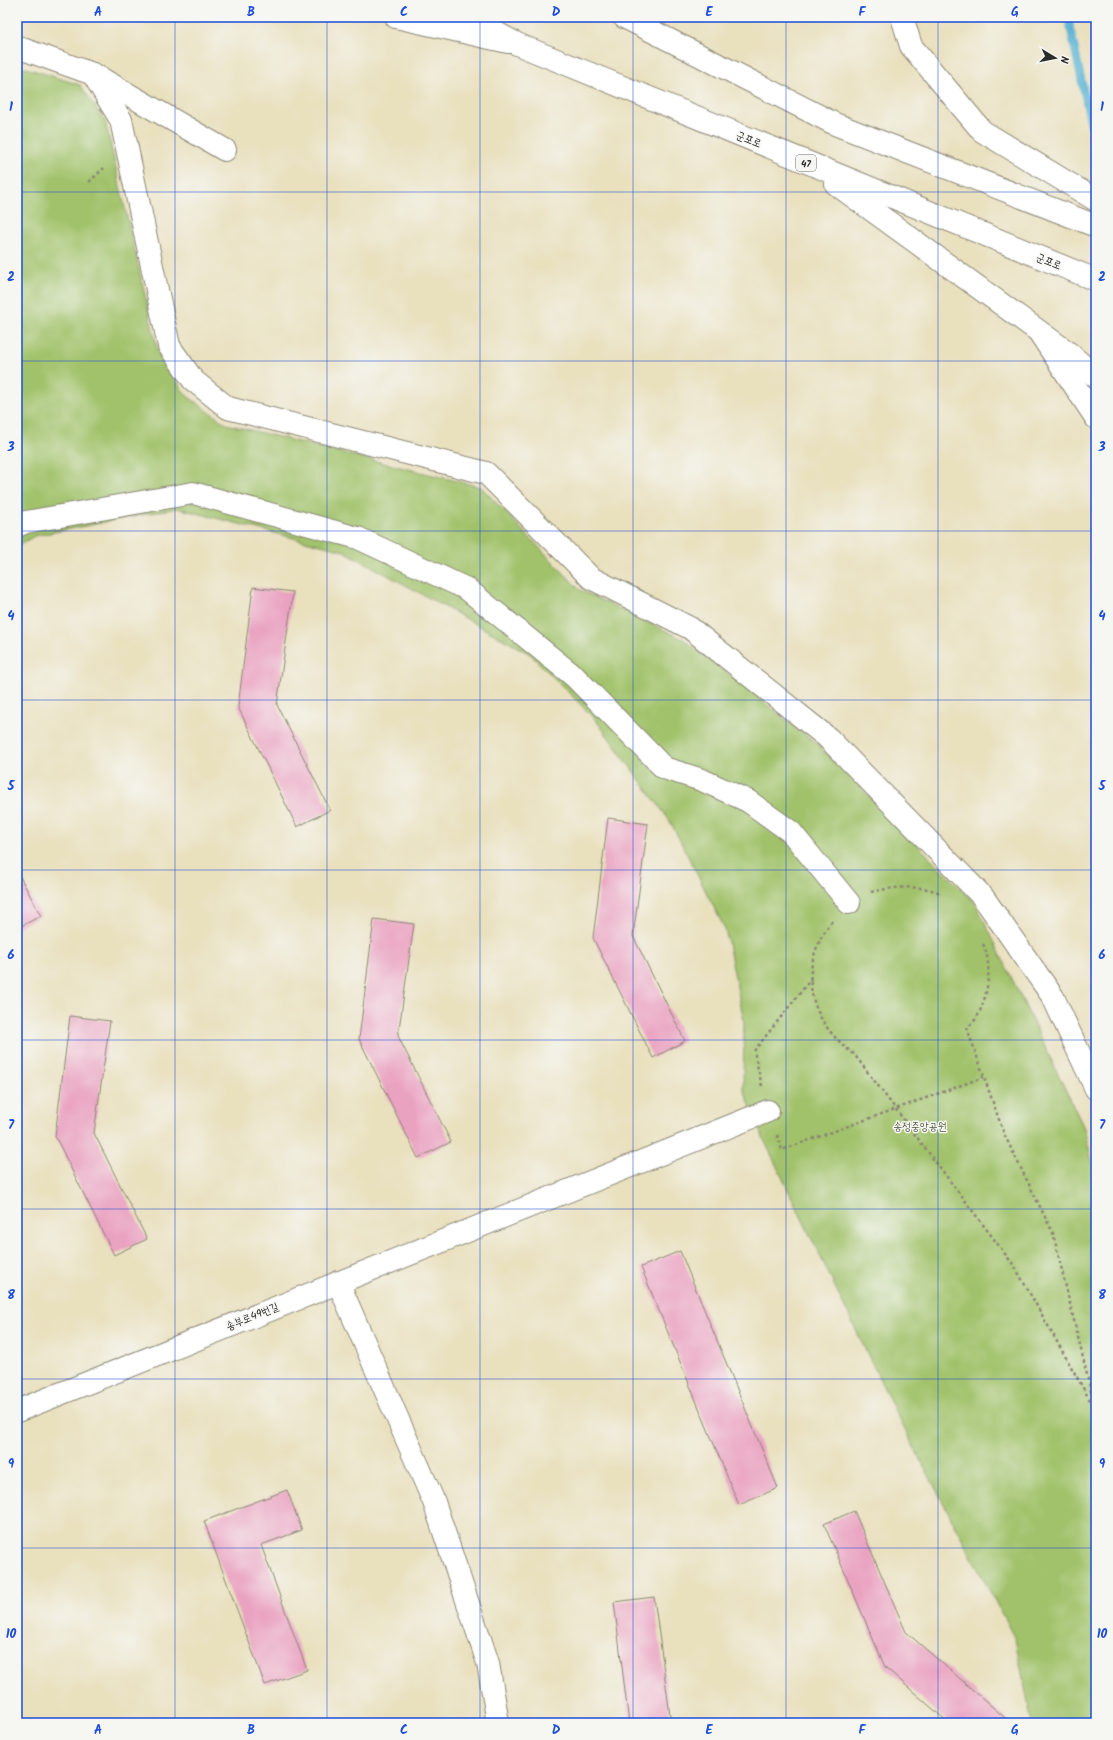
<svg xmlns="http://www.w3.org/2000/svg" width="1113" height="1740" font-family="Kalam,'Poor Story',sans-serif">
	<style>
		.green { fill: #a1c26a; stroke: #66764a }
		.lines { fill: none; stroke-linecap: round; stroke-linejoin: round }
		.stream { stroke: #53aed1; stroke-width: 8 }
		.building { fill: #eaa2c1 }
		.minor-casing { stroke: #8a8674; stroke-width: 24 }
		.major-casing { stroke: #8a8674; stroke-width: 24 }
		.highway-casing { stroke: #8a8674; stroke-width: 24 }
		.path { stroke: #8a8674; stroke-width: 2.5; stroke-dasharray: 3 3; stroke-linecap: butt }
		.minor { stroke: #fff; stroke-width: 22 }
		.major { stroke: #fff; stroke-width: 22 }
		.highway { stroke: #fff; stroke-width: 22 }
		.grid { fill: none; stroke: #1d4ed8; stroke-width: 1; stroke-opacity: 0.55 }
		.labels { text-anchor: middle; stroke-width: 3; stroke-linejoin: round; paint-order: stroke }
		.shield { fill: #f6f6f2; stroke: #686867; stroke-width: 1 }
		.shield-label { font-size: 10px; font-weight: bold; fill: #2b2b2b }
		.street-label { font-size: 11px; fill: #2b2b2b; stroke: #f6f6f2 }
		.park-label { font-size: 11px; fill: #4e583e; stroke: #f6f6f2 }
		.neatline { fill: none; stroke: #1d4ed8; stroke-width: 1.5 }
		.grid-label { font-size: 13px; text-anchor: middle; font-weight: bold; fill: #1d4ed8 }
	</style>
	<rect width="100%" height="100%" fill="#f6f6f2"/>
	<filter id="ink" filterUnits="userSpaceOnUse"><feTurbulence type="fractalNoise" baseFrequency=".025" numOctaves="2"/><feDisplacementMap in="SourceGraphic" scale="8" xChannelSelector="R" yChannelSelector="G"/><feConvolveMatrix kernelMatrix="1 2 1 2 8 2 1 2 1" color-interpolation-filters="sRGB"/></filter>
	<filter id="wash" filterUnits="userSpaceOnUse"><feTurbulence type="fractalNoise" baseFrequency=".012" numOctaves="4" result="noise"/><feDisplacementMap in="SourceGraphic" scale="16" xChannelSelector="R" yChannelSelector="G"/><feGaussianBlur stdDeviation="0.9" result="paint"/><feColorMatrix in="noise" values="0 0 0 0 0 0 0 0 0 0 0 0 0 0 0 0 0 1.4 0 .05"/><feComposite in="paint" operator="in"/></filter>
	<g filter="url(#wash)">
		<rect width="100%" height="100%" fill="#e9e0be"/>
		<path class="green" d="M17,65L80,85L105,121L159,356L186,395L226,424L481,487L580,590L683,639L816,743L976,904L1084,1128L1096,1178V1723H1032L1015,1639L896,1413L764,1140L743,1088L744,1021L725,929L670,821L595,719L530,654L344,551L177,508L34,536L17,547Z"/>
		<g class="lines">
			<path class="stream" d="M1068,17L1091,125"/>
		</g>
		<g id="blocks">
			<path class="building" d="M253,587L293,592L277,705L330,810L297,827L238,707Z
				M608,818L648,824L633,936L685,1041L653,1058L593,938Z
				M17,871L41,916L17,928Z
				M374,919L414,924L398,1036L451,1142L418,1158L359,1039Z
				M70,1016L110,1021L94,1133L147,1239L114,1255L55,1136Z
				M680,1251L778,1488L739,1505L641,1267Z
				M287,1490L302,1530L261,1545L307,1670L265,1685L204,1521Z
				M854,1511L906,1632L1011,1723H949L885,1667L824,1524Z
				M654,1597L671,1723H629L614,1602Z"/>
		</g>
	</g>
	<g filter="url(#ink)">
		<use href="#blocks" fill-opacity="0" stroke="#8a8674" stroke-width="1"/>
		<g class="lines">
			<defs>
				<path id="minor" d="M17,47L93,74L225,150
					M93,74L121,120L169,346L193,380L228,408L486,473L591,578L690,628L828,738L983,897L1053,997L1096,1089
					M1039,332L1096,418
					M17,526L26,522L193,493L358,538L467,589L575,677L664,768L702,780L748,801L791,832L849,903
					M338,1282L434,1502L488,1663L498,1723
					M17,1411L768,1111"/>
				<path id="major" d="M396,17L508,42"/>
				<path id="highway" d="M467,17L517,44L1096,280
					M624,17L835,124L1096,226
					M902,17L911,46L982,131L1096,200
					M836,184L1037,330L1070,354L1096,377"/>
			</defs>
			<use href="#minor" class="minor-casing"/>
			<use href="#major" class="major-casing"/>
			<use href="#highway" class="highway-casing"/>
			<path class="path" d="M89,182L104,168
				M871,892C892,887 923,884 942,894
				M832,921C796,968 807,1020 854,1054L1015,1267L1096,1411
				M983,944C993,965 988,997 977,1017C975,1021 970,1025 967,1028L1004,1134L1053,1233L1096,1412
				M762,1086L754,1051L811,979
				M777,1135L782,1150L984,1077"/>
			<use href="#minor" class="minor"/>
			<use href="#major" class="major"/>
			<use href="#highway" class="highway"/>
		</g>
	</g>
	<path class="grid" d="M175,17V1723M327,17V1723M480,17V1723M633,17V1723M786,17V1723M938,17V1723M17,192H1096M17,361H1096M17,531H1096M17,700H1096M17,870H1096M17,1040H1096M17,1209H1096M17,1379H1096M17,1548H1096"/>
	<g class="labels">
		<rect class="shield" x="796" y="155" width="20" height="16" rx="3"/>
		<g class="shield-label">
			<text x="806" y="167">47</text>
		</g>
		<g class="street-label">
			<text transform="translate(749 139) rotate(22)" y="4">군포로</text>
			<text transform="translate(1049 261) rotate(22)" y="4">군포로</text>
			<text transform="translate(252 1316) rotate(-22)" y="4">송부로49번길</text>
		</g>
		<g class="park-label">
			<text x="920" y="1130">송정중앙공원</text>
		</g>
	</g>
	<rect width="1113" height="1740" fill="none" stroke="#f6f6f2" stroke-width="44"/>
	<g transform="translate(1055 58) rotate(100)" stroke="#f6f6f2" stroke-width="3" paint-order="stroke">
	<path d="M0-3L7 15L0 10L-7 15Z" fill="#2b2b2b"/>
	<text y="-6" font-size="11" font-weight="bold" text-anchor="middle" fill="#2b2b2b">N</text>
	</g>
	<rect x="22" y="22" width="1069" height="1696" class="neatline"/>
	<g class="grid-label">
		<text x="98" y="16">A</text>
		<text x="251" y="16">B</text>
		<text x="404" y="16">C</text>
		<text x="556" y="16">D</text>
		<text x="709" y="16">E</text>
		<text x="862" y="16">F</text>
		<text x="1015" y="16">G</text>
		<text x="11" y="111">1</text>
		<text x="1102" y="111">1</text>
		<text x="11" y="281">2</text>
		<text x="1102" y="281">2</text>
		<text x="11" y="451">3</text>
		<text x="1102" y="451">3</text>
		<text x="11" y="620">4</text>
		<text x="1102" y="620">4</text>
		<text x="11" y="790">5</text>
		<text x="1102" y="790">5</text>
		<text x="11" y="959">6</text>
		<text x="1102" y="959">6</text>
		<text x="11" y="1129">7</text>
		<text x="1102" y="1129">7</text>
		<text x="11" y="1299">8</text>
		<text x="1102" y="1299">8</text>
		<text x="11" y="1468">9</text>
		<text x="1102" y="1468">9</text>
		<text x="11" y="1638">10</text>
		<text x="1102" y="1638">10</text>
		<text x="98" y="1734">A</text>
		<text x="251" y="1734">B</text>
		<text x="404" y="1734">C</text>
		<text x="556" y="1734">D</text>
		<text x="709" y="1734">E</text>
		<text x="862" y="1734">F</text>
		<text x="1015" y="1734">G</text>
	</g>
</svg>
